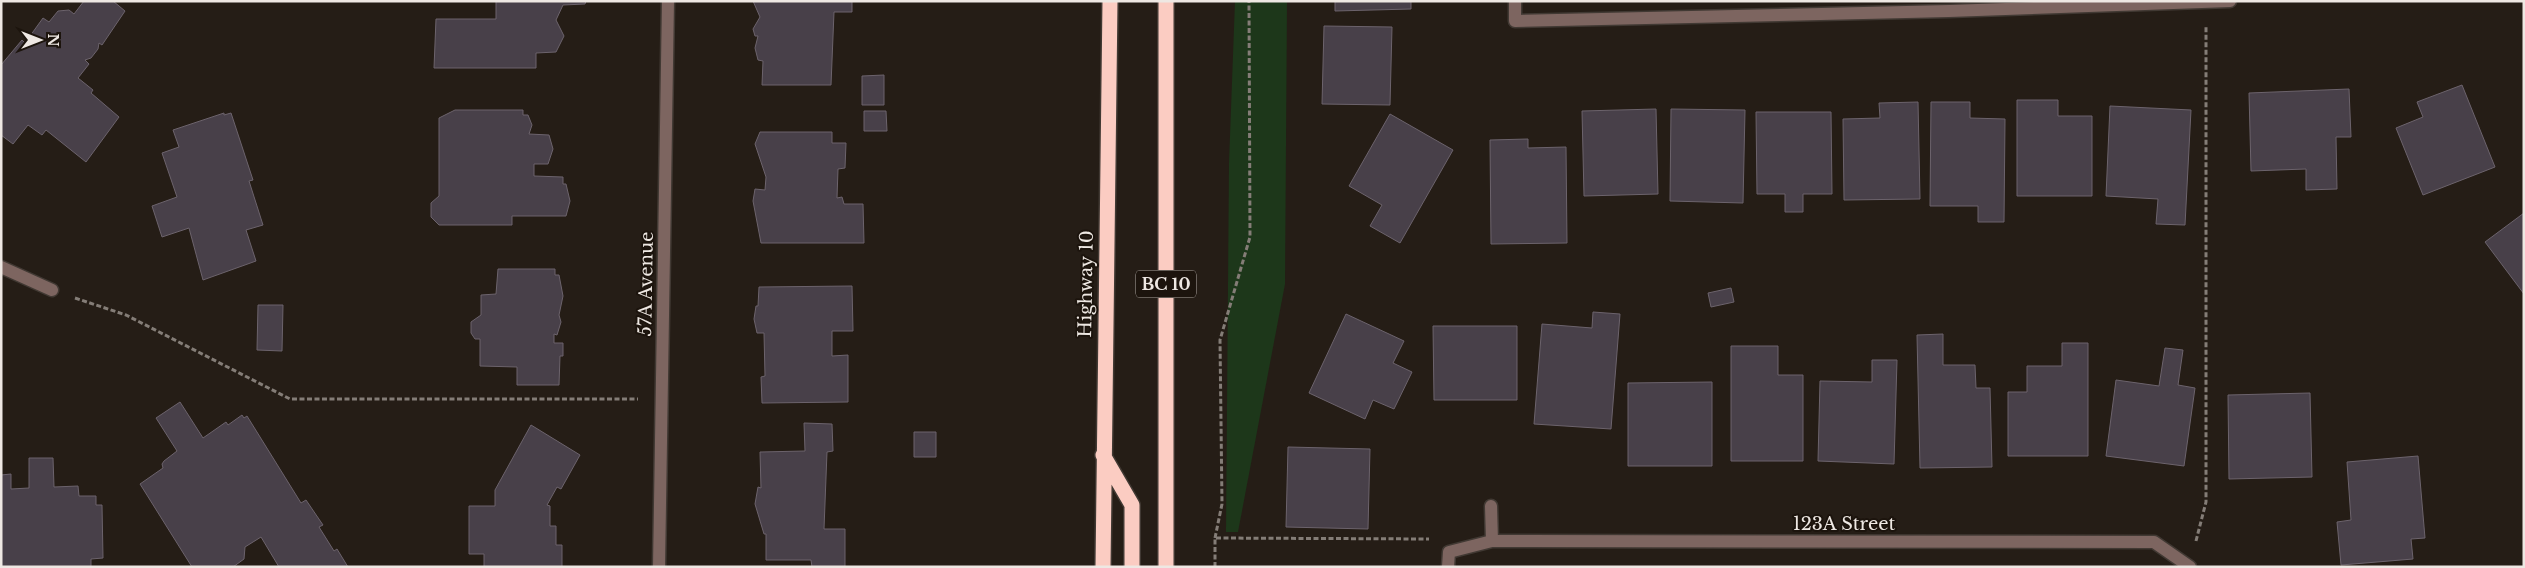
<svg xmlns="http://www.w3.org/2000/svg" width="2525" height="568" font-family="'Libre Baskerville',serif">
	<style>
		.green { fill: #1d371a }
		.building { fill: #484049; stroke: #6c636c }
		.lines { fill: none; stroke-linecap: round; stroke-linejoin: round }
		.minor-casing { stroke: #413933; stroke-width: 15 }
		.highway-casing { stroke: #413933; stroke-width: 18 }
		.path { stroke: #847d77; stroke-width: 3; stroke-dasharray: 5 2.5; stroke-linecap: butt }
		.minor { stroke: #7d6560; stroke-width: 12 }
		.highway { stroke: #fbccc2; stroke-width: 15 }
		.labels { text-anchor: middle; stroke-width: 4; stroke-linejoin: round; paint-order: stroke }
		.shield { fill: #1c140d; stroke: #afa8a3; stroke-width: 1 }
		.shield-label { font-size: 16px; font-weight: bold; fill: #eee8e3 }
		.street-label { font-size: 18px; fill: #eee8e3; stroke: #1c140d }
	</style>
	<rect width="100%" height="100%" fill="#251d16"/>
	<path class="green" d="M1235,1H1287L1285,284L1238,532H1226L1229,163Z"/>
	<path class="building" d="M84,1H113L125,11L102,45L99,43L98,49L91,58L85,60L89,64L78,78L93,90L91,93L119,117L86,162L46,130L42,135L28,125L13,144L1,135V65L22,40L25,43L43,18L49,22L58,11L69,10L74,14Z
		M496,1H586L585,4L563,5L556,20L564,36L556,52L536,53V68H434L436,19H496Z
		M753,1H852V12H834L831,85H762L763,61L758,60L755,48L758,36H755L753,29L760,17Z
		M1335,1H1411V9L1335,11Z
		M1324,26L1392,27L1390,105L1322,104Z
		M884,75V105H862V76Z
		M2462,85L2495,167L2423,195L2396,128L2423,117L2417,102Z
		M2349,89L2351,137H2336L2337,189L2306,190V169L2251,171L2249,93Z
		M2017,100H2058V116H2092V196H2017Z
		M1918,102L1920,199L1844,200L1843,119L1880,118L1879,103Z
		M1931,102H1970V118L2005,119L2004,222H1978V206H1930Z
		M2110,106L2191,110L2185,225L2156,224L2158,199L2106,196Z
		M1656,109L1658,194L1584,196L1582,111Z
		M1671,109L1745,110L1743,203L1670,201Z
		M455,110H523V115H528L532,125L529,134L549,135L553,149L548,164H534V176L563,177V184H566L570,201L566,216H512V225H439L431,217V203L439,196V118Z
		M864,111H886L887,131H864Z
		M1756,112H1831L1832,194H1803V212H1785V194H1757Z
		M224,113V115L231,113L253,180L249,181L263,225L246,230L256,261L203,280L189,228L162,237L152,206L177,197L162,153L179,147L173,130Z
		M1390,114L1453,150L1400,243L1370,226L1382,205L1349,186Z
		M760,132H832V143H846L845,168L838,169L837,198L842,197L844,204H863L864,243H761L753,201L755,189L765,190L766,177L755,144Z
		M1528,139V148L1566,147L1567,243L1491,244L1490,140Z
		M2524,213V294L2485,242Z
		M498,269H555V275H559L563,296L559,315L561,322L557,335L554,334V343H563V356H560L559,385H517V367L480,366V339H475L471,333V322L481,315V295L496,294Z
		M852,286L853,331H832V356L848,355V402L762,403L761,377L765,376L764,333H757L754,319L756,306H758L759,287Z
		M1731,288L1734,302L1711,307L1708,293Z
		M258,305H283L282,351L257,350Z
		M1593,312L1620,314L1611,429L1534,424L1542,324L1592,328Z
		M1346,314L1404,341L1393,363L1412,372L1394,409L1373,400L1365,419L1309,393Z
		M1433,326H1517V400H1434Z
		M1943,334V365H1975L1976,388H1990L1992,467L1920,468L1917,335Z
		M2062,343H2088V456H2008V392H2027V366H2062Z
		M1731,346H1778V375H1803V461H1731Z
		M2165,348L2183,350L2178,385L2195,388L2184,466L2106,456L2116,380L2159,386Z
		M1872,360H1897L1894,464L1818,461L1820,381L1872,382Z
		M1712,382V466H1628V383Z
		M2310,393L2312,477L2229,479L2228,395Z
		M180,402L203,438L226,422L228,425L242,415L244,418L247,416L301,503L306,500L323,525L319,527L334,551L337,549L348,567H279L261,537L245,547L244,559L233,567H192L140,484L163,468L162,464L164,461L177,451L156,418Z
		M804,423L832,424L833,451L827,452L824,529H845V567H812L811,560H766V534H764L755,504L758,487L761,488L760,452L805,451Z
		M531,425L580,455L561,489L557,487L547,505L550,506V526H556V545H562V567H484V554H469V506H495V490Z
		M914,432H936V457H914Z
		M1288,447L1370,449L1368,529L1286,527Z
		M2418,456L2425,538L2411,539L2413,559L2341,565L2337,522L2351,520L2347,462Z
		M29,458H53L54,487L78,486L79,496H96V505H102L103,558L91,559V567H1V475L11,474V489L29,488Z"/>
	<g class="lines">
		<defs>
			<path id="minor" d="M1515,1V21L1949,11L2230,1
				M1,267L52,290
				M1491,506L1492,541
				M659,567L668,1
				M1448,567L1449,552L1492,541L2154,542L2190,567"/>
			<path id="highway" d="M1103,455L1132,505V567
				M1103,567L1110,1
				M1166,567V1"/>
		</defs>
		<use href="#minor" class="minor-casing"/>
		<use href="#highway" class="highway-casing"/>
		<path class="path" d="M75,298L126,315L290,399H638
			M1215,538L1222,504L1220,340L1250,237L1249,1
			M2196,541L2206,502V26
			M1215,567V538L1429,539"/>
		<use href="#minor" class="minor"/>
		<use href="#highway" class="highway"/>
	</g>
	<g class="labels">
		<rect class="shield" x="1136" y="270.5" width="60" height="27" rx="4"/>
		<g class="shield-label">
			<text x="1166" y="290">BC 10</text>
		</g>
		<g class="street-label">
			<text transform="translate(646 284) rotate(-89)" y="6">57A Avenue</text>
			<text transform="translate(1086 284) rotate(-89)" y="6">Highway 10</text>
			<text x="1844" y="530">123A Street</text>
		</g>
	</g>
	<rect width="2525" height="568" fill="none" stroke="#eee8e3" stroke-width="5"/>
	<g transform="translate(40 40) rotate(90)" stroke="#1c140d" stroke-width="4" paint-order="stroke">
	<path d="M0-4L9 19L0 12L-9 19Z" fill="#eee8e3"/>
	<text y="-8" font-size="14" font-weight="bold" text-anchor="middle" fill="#eee8e3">N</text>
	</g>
</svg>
